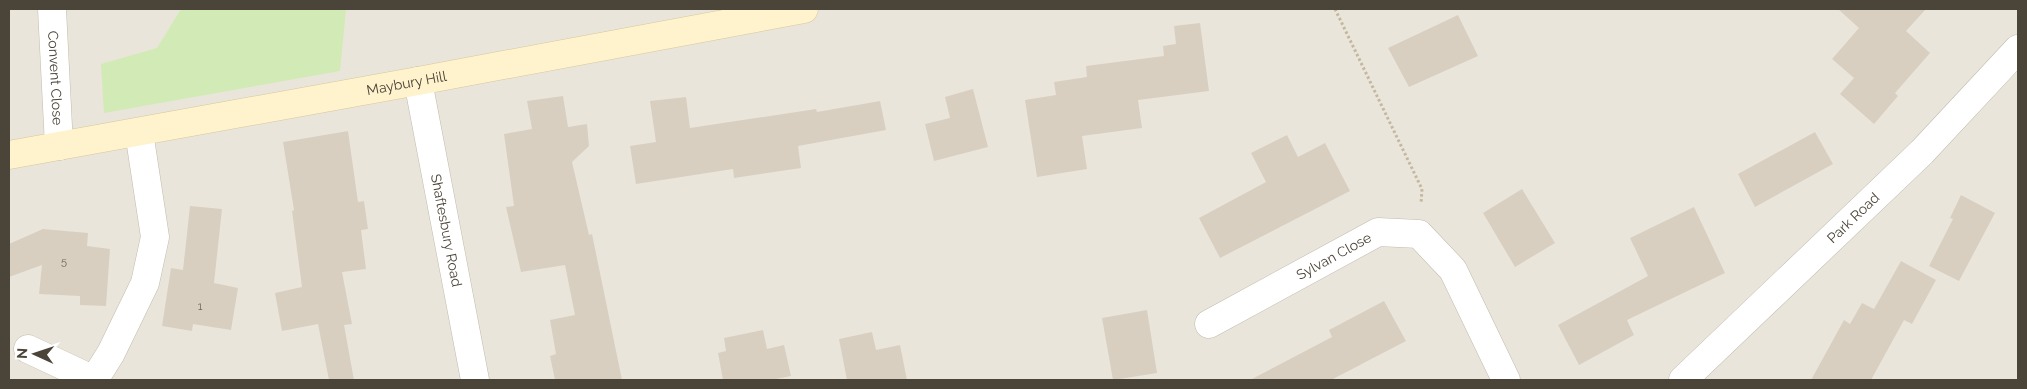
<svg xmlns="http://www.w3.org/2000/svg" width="2027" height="389" font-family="Raleway,sans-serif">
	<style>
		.residential { fill: #eae5da }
		.green { fill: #d2eab5 }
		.building { fill: #d8cfc1 }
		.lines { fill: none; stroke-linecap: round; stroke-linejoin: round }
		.street-casing { stroke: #c2bbae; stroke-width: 29 }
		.secondary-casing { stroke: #d6c79b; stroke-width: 29 }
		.path { stroke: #c4b79f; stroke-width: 3; stroke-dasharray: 2.5 2.5; stroke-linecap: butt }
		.street { stroke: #fff; stroke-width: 28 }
		.secondary { stroke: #fff3cd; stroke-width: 28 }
		.labels { text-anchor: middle; stroke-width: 4.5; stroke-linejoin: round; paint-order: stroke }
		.number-label { font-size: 11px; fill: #6e675b }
		.street-label { font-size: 14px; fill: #4b4439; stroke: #fff }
	</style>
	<rect width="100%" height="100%" fill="#f6f3ec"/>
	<path class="residential" d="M9,9H2018V380H9Z"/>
	<path class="green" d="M181,9H346L340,71L104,113L101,64L157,48Z"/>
	<path class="building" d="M1838,9H1926L1906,31L1930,53L1895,93L1898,96L1874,124L1840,94L1854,78L1832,59L1859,28Z
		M1458,15L1478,56L1409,87L1388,48Z
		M1200,23L1209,91L1138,100L1142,128L1082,136L1087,169L1037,177L1025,100L1056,95L1054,82L1087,77L1086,66L1164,56L1163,46L1176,44L1174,26Z
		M973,89L988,147L934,161L925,124L950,118L945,97Z
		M563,96L568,127L587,124L589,146L572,162L589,235L592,234L622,380H555L550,356L556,354L550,320L575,315L565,265L521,272L506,207L514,206L504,134L532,129L527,101Z
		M686,97L690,128L816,109L817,112L880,101L886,130L798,146L801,168L734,178L733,169L636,184L630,146L656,142L650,101Z
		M348,131L358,202L364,201L368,229L361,230L366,269L342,272L352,324L344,325L354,380H329L318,324L282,331L275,293L302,287L292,211L294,210L283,142Z
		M1815,132L1833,164L1755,207L1738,174Z
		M1287,135L1298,157L1325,143L1350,191L1220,258L1199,218L1266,182L1251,153Z
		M1522,189L1555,243L1515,267L1483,213Z
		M1961,195L1995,213L1959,281L1929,266L1953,219L1950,218Z
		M190,206L222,209L214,283L238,288L231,330L193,324L192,331L162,326L171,268L183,270Z
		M1694,207L1725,273L1627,320L1634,335L1579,365L1558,325L1648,276L1630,238Z
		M43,229L88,233L87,246L110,249L106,306L80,305V296L39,294L42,265L9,277V244Z
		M1901,261L1936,280L1912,324L1904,320L1871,380H1811L1844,320L1850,324L1862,303L1874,309Z
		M1384,301L1406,341L1331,380H1250L1332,337L1329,330Z
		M1147,310L1157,373L1113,380L1102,318Z
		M763,330L767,349L784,345L791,376L771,380H723L718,353L726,351L724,338Z
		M872,332L876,350L900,345L907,380H847L839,339Z"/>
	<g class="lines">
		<defs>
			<g id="street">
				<path id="s1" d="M52,9L59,146"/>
				<path id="s2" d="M418,81L475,380"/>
				<path id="s3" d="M1209,324L1378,232L1419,234L1453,270L1506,380"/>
				<path d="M28,349L94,380"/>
				<path d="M94,380L111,353L145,283L155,237L139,132"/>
				<path id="s4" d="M1683,380L1922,152L2018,49"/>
			</g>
			<g id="secondary">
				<path id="s5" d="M9,155L418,81L804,9"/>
			</g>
		</defs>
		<use href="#street" class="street-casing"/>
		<use href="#secondary" class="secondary-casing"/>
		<path class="path" d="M1335,9L1422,189L1421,204"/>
		<use href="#street" class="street"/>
		<use href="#secondary" class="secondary"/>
	</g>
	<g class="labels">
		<g class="number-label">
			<text x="64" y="265">5</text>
			<text x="200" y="310">1</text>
		</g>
		<g class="street-label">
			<text dy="5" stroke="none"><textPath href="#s1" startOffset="69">Convent Close</textPath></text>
			<text dy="5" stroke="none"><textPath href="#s5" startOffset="404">Maybury Hill</textPath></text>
			<text dy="5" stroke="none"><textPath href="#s4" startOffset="235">Park Road</textPath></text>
			<text dy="5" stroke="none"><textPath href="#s2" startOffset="152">Shaftesbury Road</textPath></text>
			<text dy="5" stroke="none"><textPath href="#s3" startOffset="142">Sylvan Close</textPath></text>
		</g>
	</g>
	<rect width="2027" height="389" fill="none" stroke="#4b4439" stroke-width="20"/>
	<g transform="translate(35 354) rotate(273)" stroke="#ffffff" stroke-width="4" paint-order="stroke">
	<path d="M0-4L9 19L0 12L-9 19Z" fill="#4b4439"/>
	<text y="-8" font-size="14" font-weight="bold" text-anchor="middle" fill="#4b4439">N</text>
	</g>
</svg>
